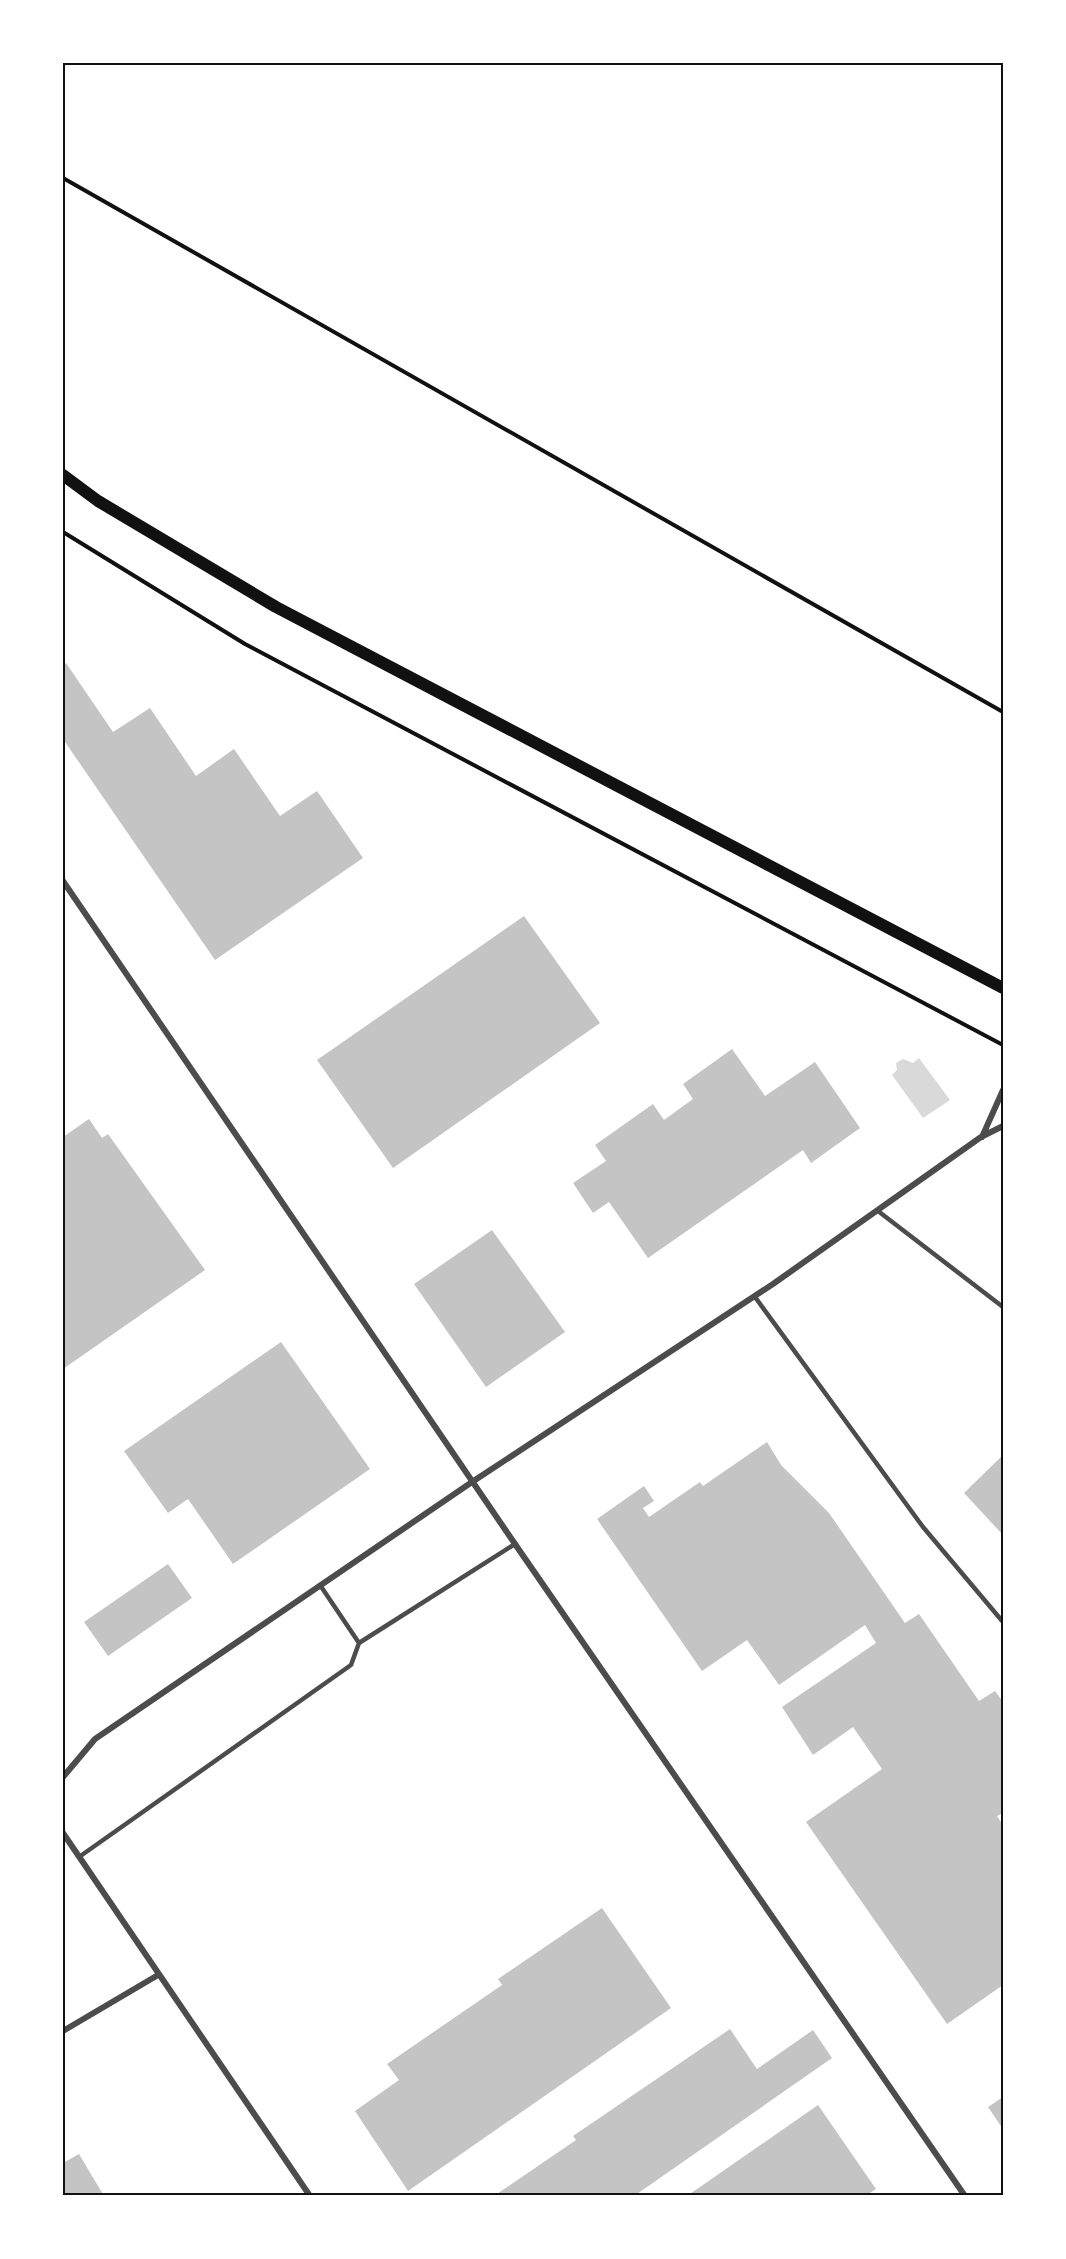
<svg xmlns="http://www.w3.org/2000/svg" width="1066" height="2259" font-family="'DejaVu Sans',sans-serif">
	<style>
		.water { fill: #d9d9d9 }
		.building { fill: #c4c4c4 }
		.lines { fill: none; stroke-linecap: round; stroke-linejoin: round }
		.path { stroke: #111; stroke-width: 4 }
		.service { stroke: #4c4c4c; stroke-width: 4.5 }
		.minor { stroke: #4c4c4c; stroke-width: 6 }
		.secondary { stroke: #111; stroke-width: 12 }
		.neatline { fill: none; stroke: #111; stroke-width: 2 }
	</style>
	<rect width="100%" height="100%" fill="#fff"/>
	<path class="water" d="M919,1058L950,1100L923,1118L892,1075L897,1070L896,1063L903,1059L913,1063Z"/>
	<path class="building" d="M66,663L113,732L150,708L196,776L234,749L280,816L317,791L363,858L215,960L63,739V666Z
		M524,916L600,1023L393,1168L317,1060Z
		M732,1049L765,1096L815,1062L860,1128L811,1163L803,1150L648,1258L609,1202L593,1213L573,1183L606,1161L595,1145L653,1104L664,1120L693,1099L683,1084Z
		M89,1119L102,1138L108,1134L205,1270L63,1369V1137Z
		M492,1230L565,1332L486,1387L414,1284Z
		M281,1342L370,1469L233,1564L188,1499L168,1513L124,1451Z
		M767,1442L781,1465L829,1513L905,1623L919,1614L979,1701L995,1691L1003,1702V1813L997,1816L1003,1825V1985L947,2024L806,1822L882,1769L853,1727L813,1755L782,1707L876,1643L865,1625L779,1685L747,1640L702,1671L597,1519L644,1486L654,1501L643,1508L649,1517L700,1482L703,1486Z
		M1003,1455V1535L964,1493Z
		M168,1564L192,1598L108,1656L84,1622Z
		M602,1908L671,2008L408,2191L355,2111L399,2080L387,2064L502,1985L498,1979Z
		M730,2029L757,2069L813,2030L832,2058L634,2196H494L576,2140L573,2136Z
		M1003,2097V2129L988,2107Z
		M818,2105L876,2189L865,2196H687Z
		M79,2154L104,2196H63V2163Z"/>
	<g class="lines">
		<path class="path" d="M63,178L1003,712
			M63,532L245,644L1003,1045"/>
		<path class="service" d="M878,1211L1003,1307
			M755,1297L923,1527L1003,1622
			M320,1585L359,1643
			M79,1857L351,1665L359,1643L515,1544"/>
		<path class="minor" d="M63,881L515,1544L965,2196
			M982,1137L1003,1090
			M63,1777L95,1739L472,1482L773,1284L981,1137L1003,1126
			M63,1833L310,2196
			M63,2031L158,1975"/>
		<path class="secondary" d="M63,475L98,501L276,607L1003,988"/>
	</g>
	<rect width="1066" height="2259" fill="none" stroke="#ffffff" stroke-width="129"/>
	<rect x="64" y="64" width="938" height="2130" class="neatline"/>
</svg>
